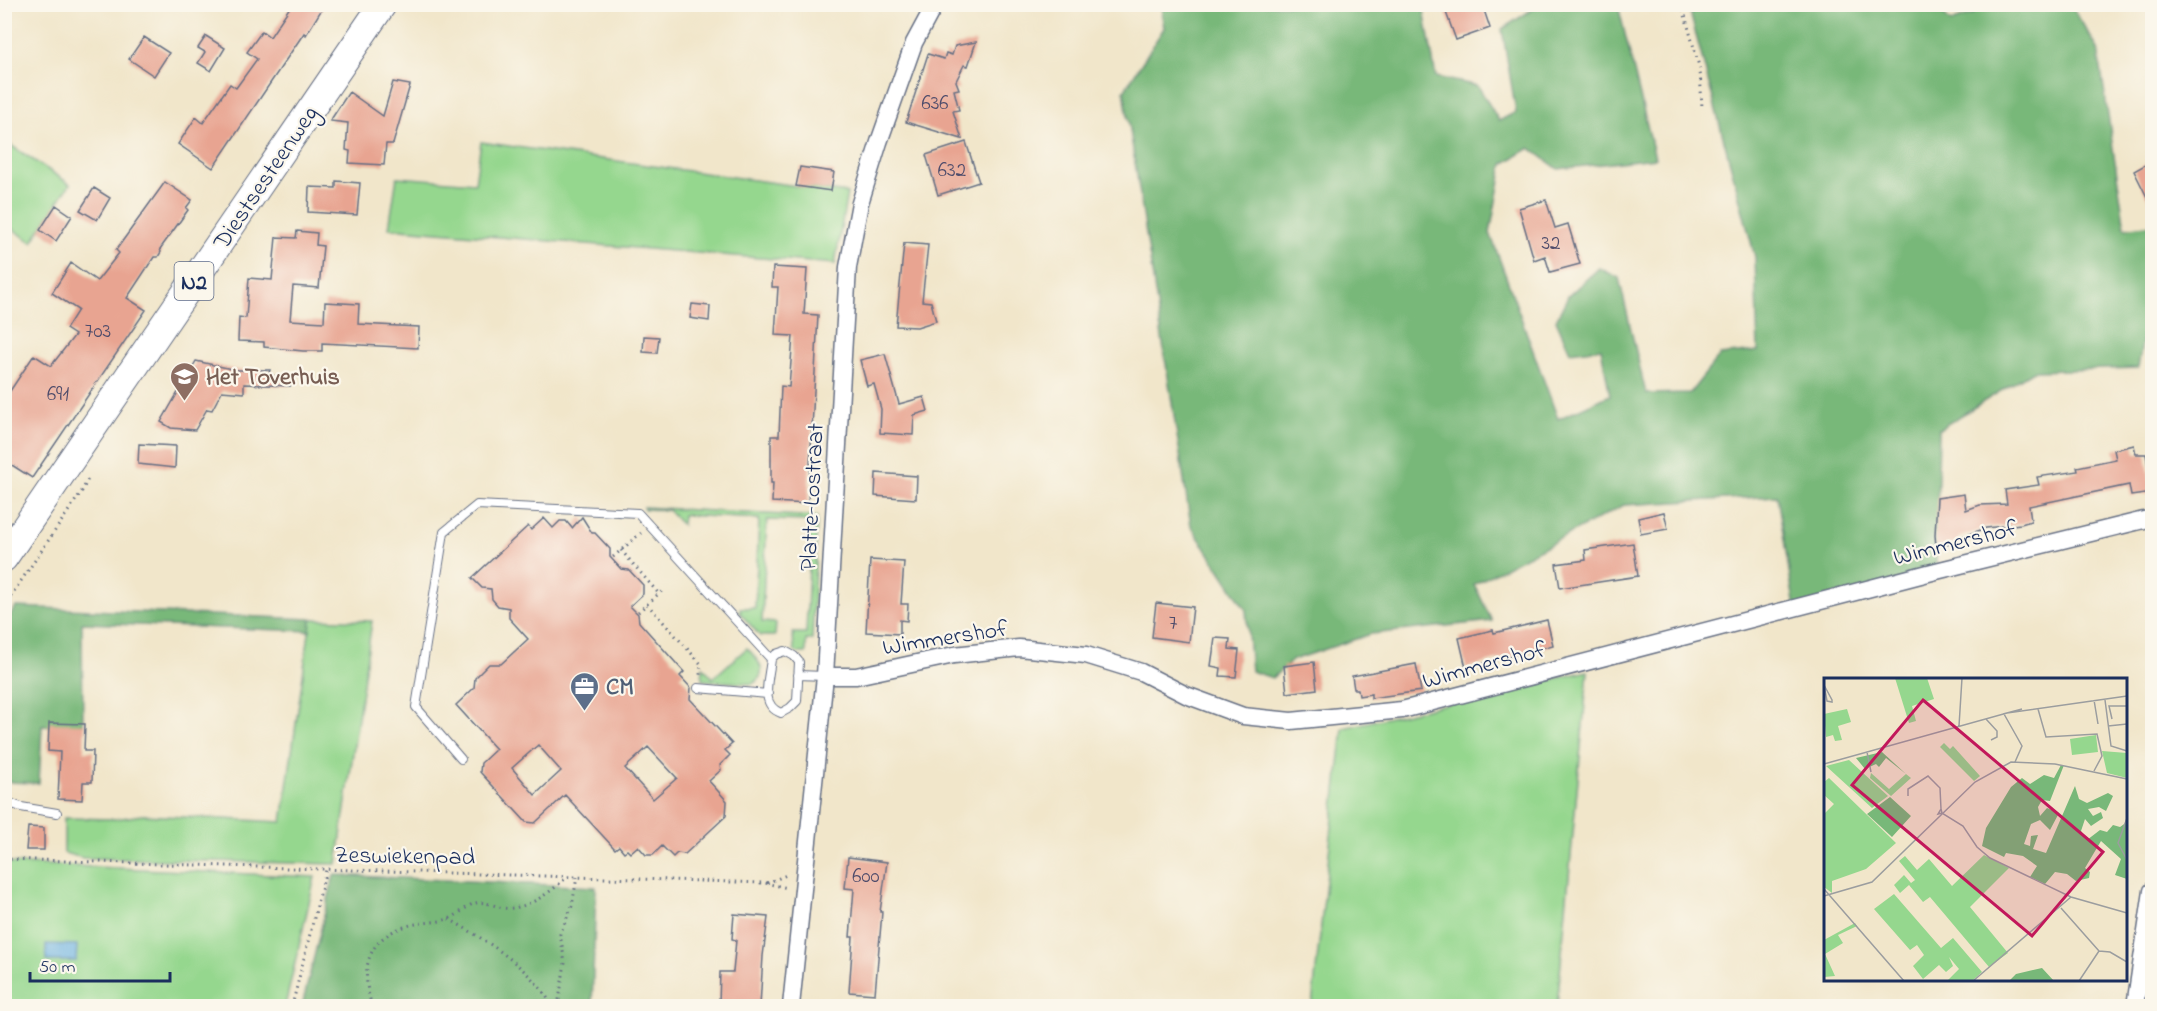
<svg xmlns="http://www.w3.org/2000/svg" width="2157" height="1011" font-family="'Indie Flower',sans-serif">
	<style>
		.green { fill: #95d78e; stroke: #588376; stroke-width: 1.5 }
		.forest { fill: #78b879; stroke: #4a746c; stroke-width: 1.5 }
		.water { fill: #69b1e1; stroke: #4270a0; stroke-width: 1.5 }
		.building { fill: #e8a491; fill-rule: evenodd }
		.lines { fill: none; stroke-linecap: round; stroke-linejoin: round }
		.service-casing { stroke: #666f84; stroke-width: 10 }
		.minor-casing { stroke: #666f84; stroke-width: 19 }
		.primary-casing { stroke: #666f84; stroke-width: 29 }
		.path { stroke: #666f84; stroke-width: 3; stroke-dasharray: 1.5 4.5; stroke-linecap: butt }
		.service { stroke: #fff; stroke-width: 8 }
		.minor { stroke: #fff; stroke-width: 16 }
		.primary { stroke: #fff; stroke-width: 27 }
		.labels { text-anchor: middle; stroke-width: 4.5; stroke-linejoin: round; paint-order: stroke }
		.number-label { font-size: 21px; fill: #4e4c6b }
		.shield { fill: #fbf7ec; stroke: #5e6b89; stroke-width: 1.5 }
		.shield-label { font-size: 22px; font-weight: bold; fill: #1b2f5e }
		.street-label { font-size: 24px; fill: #1b2f5e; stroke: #fbf7ec }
		.education-label { font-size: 24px; font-weight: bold; fill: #785e54; stroke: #fbf7ec; text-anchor: start }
		.service-label { font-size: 24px; font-weight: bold; fill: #4e5e75; stroke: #fbf7ec; text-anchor: start }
		.inset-road { fill: none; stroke: #9b9d9f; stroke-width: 1.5 }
		.view { fill: #c2185b; fill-opacity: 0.15; stroke: #c2185b; stroke-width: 3 }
		.inset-edge { fill: none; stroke: #1b2f5e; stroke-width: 3 }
	</style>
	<rect width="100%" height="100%" fill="#fbf7ec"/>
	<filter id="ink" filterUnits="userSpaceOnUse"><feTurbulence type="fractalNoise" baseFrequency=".0167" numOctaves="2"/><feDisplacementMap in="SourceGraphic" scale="12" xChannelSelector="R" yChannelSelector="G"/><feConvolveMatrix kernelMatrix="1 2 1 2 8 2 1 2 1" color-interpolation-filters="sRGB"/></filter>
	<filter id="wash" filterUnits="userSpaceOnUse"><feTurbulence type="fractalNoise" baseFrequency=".008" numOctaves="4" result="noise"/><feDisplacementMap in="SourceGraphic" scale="24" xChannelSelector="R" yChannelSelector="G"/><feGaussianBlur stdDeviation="1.35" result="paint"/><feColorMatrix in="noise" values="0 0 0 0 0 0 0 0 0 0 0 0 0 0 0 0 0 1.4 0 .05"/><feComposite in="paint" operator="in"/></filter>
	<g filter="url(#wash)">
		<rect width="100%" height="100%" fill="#f1e6ca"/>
		<path class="green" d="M4,141L70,184L32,242L5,224Z
			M481,142L847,193L835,264L389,228L397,177L475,183Z
			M643,507L817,517L812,640H806V653H798L794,650L793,633H806L811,521L767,520L762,622L776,623L775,636H760L740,613V608H755L759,519L683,515L682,525L668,510L644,509Z
			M311,619L372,621L337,864L83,858L64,853V818L115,819L143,815L282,822Z
			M747,648C757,658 771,674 752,684L702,680L703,667L713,678Z
			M1588,671L1557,1006H1312L1343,728Z
			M5,863L315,877L285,1006H5Z"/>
		<path class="forest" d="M1161,5H1423L1436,77L1478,86L1499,121L1516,112L1502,29L1539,5H1618L1655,158L1558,169L1530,148L1503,164L1490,233L1558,419L1610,395L1601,348L1570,352L1556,320L1568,296L1599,268L1619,278L1646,394L1690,393L1720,355L1758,351L1755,257L1688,5H1934L1951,22L1973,14L1976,5H2071L2098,49L2125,228L2152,224V312L2147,313L2138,368L2033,371L1939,429L1936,571L1795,608L1777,496L1624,505L1474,584L1492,621L1371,634L1293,660L1272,678L1251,671L1246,610L1191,526L1124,91L1164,28Z
			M16,607L311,619L310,631L82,623L83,728L42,726L39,783L5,782V622Z
			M334,875L596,887L592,1006H302Z"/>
		<path class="water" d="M46,944L77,945L76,961H46Z"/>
		<g id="blocks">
			<path class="building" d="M292,4H325L306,35L304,33L213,168L178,144L196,117L203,123L230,84L236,88L257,59L247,52L262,31L270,37Z
				M1443,4H1482L1490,28L1456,40Z
				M206,36L225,48L211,71L198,63L205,52L198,48Z
				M144,37L169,53L154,76L129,59Z
				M976,42L968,66L964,65L956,81L959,89L954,90L959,110L953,111L962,139L906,122L928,54L944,59L946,53L952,55L955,46Z
				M393,82L410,85L393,144H386L384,165L349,163L350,151L346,150L348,123L330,121L349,92L383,116Z
				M966,142L979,182L938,195L926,155Z
				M2152,161V207L2134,171Z
				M800,167L834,172L831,191L796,186Z
				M336,181L360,183L357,215L308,212L309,187L336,188Z
				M165,182L192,200L186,208L188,210L160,249L161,252L158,257H154L127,298L146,310L32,478L4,460V400L34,355L51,366L75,335L66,329L78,310L52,293L71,263L97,281L119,253L116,250Z
				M94,188L110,198L97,220L80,210Z
				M1546,200L1555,228L1568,224L1580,264L1550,272L1545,256L1534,260L1519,208Z
				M56,205L72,216L56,241L40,230Z
				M297,231L317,233L316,245L323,246L319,288L293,286L290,320L324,322L325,302L359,304L358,324L419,327L418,348L322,343V351H303L264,347V342L238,341L239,317L246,318L249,278L272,280L276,237L296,238Z
				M904,243L928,245L922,301L931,302L936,321L917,327L896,326Z
				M773,267L807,269L804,314L818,315L808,504L772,502L773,483H771V436H779L781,386L789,387L793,336L775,335L778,287H772Z
				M692,304L710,306L709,321L690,318Z
				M644,336L659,337L657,353L643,352Z
				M885,354L899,404L924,397L928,411L914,415L913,435L880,433L881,409L874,384L867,386L860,360Z
				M196,361L236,370H270L269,373L291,386L244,384V393L222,391L212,410L207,409L195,430L171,428L161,422Z
				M139,444L176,446L175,468L138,464Z
				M2134,445L2136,454H2146L2152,493L2131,496L2129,485L2029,506L2031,521L2021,524L1986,528L1958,538V543L1936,546L1935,535L1937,498L1964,494L1966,510L1980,505L2007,504L2005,490L2039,485L2037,477L2078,471L2077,467L2116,459L2114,450Z
				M876,473L917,476L916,499L875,496Z
				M1664,512L1668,529L1641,534L1638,518Z
				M582,517L592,533H595L610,549V557L621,569L629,570L643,585V594L630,606L638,614L639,622L684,672L680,676L691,688L690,699L732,744L725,750L730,755L720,765L721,770L709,781L727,801L726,816L685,854L677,853L673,857L662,846L653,855H646L638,846L630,853L627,850L624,852L619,846L615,849L565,795L535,823L526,822L480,772L481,763L496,749L456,705L474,688L475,678L489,664H501L528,639L509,618V608L498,606L492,599L491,589L482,588L472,578L528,526L531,530L544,518L553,528L560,521H566L572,528ZM538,745L561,771L535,795L512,768ZM648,747L677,778L653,799L625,768Z
				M1633,543L1638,576L1560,588L1556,564L1586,560L1585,550Z
				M870,560L904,562L901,604H908L907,621L900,620V634L866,632Z
				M1156,603L1193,607L1189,642L1152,637Z
				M1547,620L1553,645L1466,668L1459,638L1493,630L1494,633Z
				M1215,638L1230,639L1229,649L1239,650L1236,677L1220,676L1221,668L1211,666Z
				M1314,662L1317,689L1287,693L1284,666Z
				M1416,664L1421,691L1371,698V694L1359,696L1358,689H1354L1352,676Z
				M49,723L85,724L84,751H93L92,782H83L82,800L58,799L60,752L48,751Z
				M28,827L44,828V850H26Z
				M848,857L887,862L880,912H882L875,994L849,992L853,937H850L854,889L845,888Z
				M734,914L768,917L763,956L760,1006L719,1004L720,972H733L736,940L732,939Z"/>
		</g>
	</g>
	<g filter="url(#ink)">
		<use href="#blocks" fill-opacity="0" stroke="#666f84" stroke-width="1.5"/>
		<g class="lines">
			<defs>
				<path id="service" d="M785,651L794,656L799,662L797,701L790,708L781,713C759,705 769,679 771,659L776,654Z
					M798,675L825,676
					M698,688L768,694
					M461,759L416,707L444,532L477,505L638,513L771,659
					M4,801L21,807L57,813"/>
				<path id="minor" d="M825,676H856L954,655L1019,648L1086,655L1141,672L1186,695L1243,716L1291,721L1402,710L1936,571L2152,518
					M791,1006L825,676L848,267L860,203L879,142L914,43L935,4
					M2135,1006L2152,891"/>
				<path id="primary" d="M4,558L383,4"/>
			</defs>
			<use href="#service" class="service-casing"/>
			<use href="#minor" class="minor-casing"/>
			<use href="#primary" class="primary-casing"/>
			<path class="path" d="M1682,4L1700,70L1702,108
				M621,550L659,594
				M613,557L641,533
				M647,604L701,664L700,675
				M4,606L82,491L89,477
				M638,612L663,590
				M4,859L765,883L788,888
				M767,883L789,874
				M449,919C483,938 534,970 552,1006
				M292,1006L326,870
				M372,1006C360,970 366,938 407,926C420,922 435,923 448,919C458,916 467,905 476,903C485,901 495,906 503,908C526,911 551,892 567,877
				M558,1006L565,963L560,934L572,906L577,877"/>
			<use href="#service" class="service"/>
			<use href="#minor" class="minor"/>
			<use href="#primary" class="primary"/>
		</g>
	</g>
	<defs>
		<symbol id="school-pin" viewBox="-11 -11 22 30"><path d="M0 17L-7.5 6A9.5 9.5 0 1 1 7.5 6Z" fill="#8d6e63" stroke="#fbf7ec"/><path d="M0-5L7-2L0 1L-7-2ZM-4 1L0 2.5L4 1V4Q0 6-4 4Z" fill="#fff"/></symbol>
		<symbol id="office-pin" viewBox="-11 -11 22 30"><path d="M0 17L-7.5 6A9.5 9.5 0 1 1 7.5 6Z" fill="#5c6f8a" stroke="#fbf7ec"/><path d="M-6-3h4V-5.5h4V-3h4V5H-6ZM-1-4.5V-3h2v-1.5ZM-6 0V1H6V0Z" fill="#fff"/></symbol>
	</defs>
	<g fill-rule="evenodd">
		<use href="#school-pin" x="168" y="360" width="33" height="45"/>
		<use href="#office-pin" x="568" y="670" width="33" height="45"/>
	</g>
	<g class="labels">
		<g class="number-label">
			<text x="935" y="109">636</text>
			<text x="952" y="176">632</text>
			<text x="1551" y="249">32</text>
			<text x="98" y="337">703</text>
			<text x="58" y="400">691</text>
			<text x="1173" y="629">7</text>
			<text x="866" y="882">600</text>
		</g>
		<rect class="shield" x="174.5" y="262" width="39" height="38" rx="4.5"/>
		<g class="shield-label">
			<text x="194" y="289">N2</text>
		</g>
		<g class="street-label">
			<text transform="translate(265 177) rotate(-56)" y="8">Diestsesteenweg</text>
			<text transform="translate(811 497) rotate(-87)" y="8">Platte-Lostraat</text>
			<text transform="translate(1955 542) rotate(-14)" y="8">Wimmershof</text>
			<text transform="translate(945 637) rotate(-9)" y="8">Wimmershof</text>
			<text transform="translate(1484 664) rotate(-15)" y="8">Wimmershof</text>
			<text transform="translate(405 855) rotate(1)" y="8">Zeswiekenpad</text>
		</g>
		<g class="education-label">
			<text x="206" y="384">Het Toverhuis</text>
		</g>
		<g class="service-label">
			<text x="606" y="694">CM</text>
		</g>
	</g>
	<g transform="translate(1824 678)">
		<rect width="303" height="303" fill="#f1e6ca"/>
		<path d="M71,0H103L110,21L88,28L92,43L85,45ZM23,31L27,44L14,48L18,62L11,63L9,57L2,59L0,36ZM272,57L274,74L248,77L246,61ZM120,65L126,71L129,68L156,98L150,103L116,69ZM278,73L303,75V100L283,95ZM25,82L64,118L48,130L2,88ZM47,95L65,111L82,96L87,100L67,118L46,100ZM5,100L72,165L42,191L8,203V215L0,209V136L10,126L0,117V104ZM160,177L185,190L146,229L184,275L165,289L106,219L99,224L85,207L76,215L70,207L80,197L87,205L91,202L75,183L81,178L93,192L105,181L128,208ZM70,216L117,270L129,260L158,294L148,303H123L135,291L125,279L129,288L122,294L115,287L99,301L89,288L100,277L93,267L86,272L50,231ZM31,245L33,248L14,257L19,265L1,276L11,298L0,299V262Z" fill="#95d78e"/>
		<path d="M58,74L82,96L62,80L55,89L52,86L41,91L32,80ZM237,87H240L226,123L218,122L214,129L216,138L223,130L235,135L226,152L216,142L207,146L200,166L206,168L207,158L214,157L209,171L222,175L251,108L255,121L263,125L284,115L289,118L282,133L275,129L264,131L269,138L277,134L279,140L267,148L261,141L257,153L263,162L276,152L283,154L289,147L296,149L303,144V201L291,197L297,181L277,163L261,190L266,194L265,200L252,203L243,196L231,194L221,206L206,199L213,188L199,178L182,175L180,179L158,168L162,150L187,109L198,100L206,106L220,97L230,100ZM66,119L87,138L68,159L43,136ZM218,290L230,303H185L192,296Z" fill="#78b879"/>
		<path class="inset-road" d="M0,7L8,22V24L3,23ZM270,22L274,46M281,22L287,68L303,73M214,31L222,59L273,56L278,78L270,93M179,36L198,31M180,36L198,68L191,84M162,41L173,53V59L167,62M288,41L285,28H303M135,48L138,0M284,48L303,46M43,74L47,94M0,86L183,35L303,18M84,118V111L104,98L116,110L117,131M118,135L117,131L114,136L118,135L139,148L153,169L166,180L247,219L303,235M303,140L294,165L303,182M0,211L80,303M0,218L48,204L151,104L187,84L231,86L303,101M237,230L275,273M275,273L286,274L303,284M149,303L247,219M255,303L275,273"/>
		<path class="view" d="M99,22L279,174L208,258L28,107Z"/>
		<rect width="303" height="303" class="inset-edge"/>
	</g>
	<rect width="2157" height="1011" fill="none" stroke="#fbf7ec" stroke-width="24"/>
	<path d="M30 972v9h140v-9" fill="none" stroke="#1b2f5e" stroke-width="3"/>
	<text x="39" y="972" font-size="18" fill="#1b2f5e" stroke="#fbf7ec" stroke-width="4.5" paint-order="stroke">50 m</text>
</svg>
